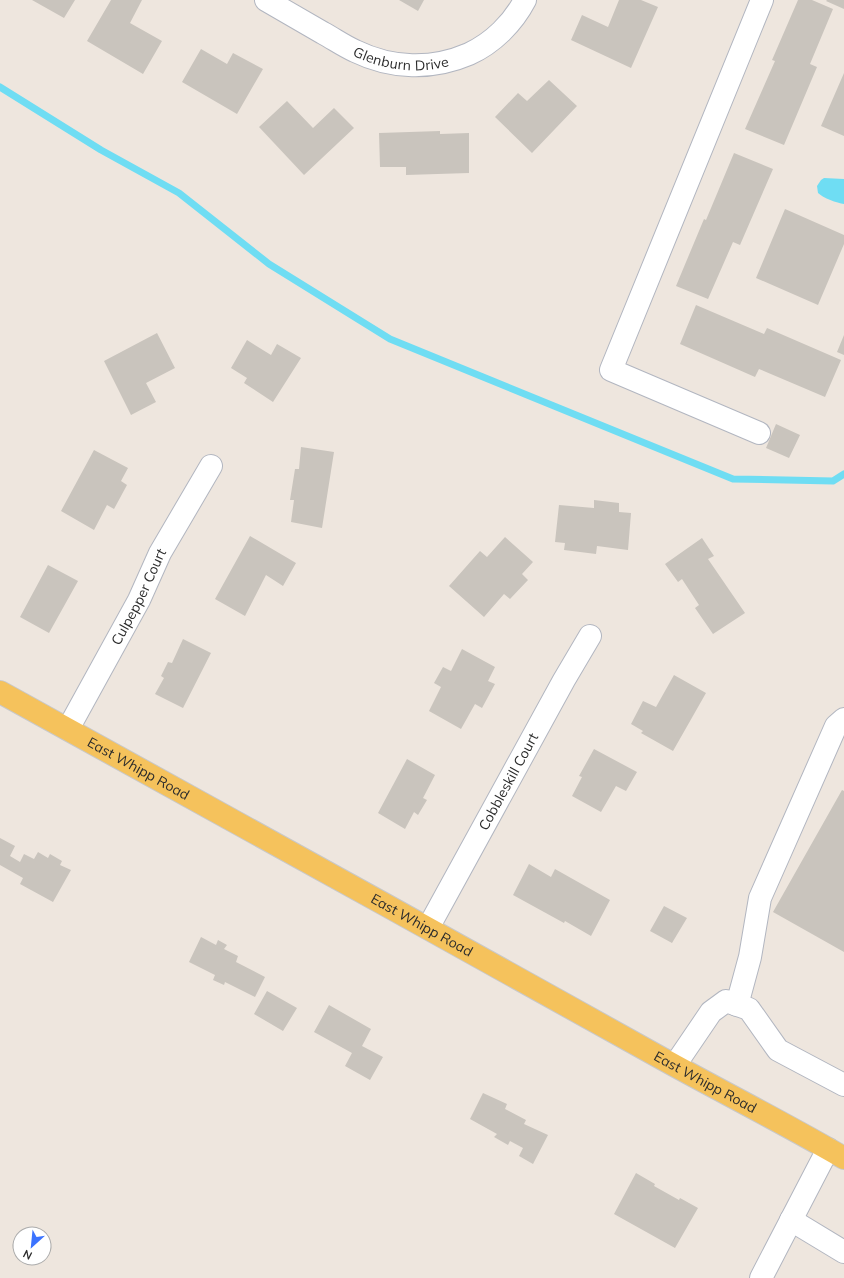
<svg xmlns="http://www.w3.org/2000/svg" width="844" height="1278" font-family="Mulish,sans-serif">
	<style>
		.water { fill: #6fddf3 }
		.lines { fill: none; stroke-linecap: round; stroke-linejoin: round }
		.stream { stroke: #6fddf3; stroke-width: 7 }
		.building { fill: #c9c4bd }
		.minor-casing { stroke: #b2b6c0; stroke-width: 24 }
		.major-casing { stroke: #c8c8c8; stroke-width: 24 }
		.minor { stroke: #fff; stroke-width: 22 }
		.major { stroke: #f5c25c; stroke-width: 22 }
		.labels { text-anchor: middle; stroke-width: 3.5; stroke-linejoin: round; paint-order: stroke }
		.street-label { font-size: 14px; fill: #2c2c2c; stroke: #fff }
	</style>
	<rect width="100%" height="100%" fill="#eee6de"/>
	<path class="water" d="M824,178L844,179V204C837,203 823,198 818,193L817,186L821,180Z"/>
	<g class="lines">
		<path class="stream" d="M0,87L101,150L179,193L269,264L390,339L733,479L833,481L844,474"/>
	</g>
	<path class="building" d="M32,0H75L64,18Z
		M111,0H142L130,23L162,41L143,74L87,41Z
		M399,0H424L418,11Z
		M619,0H641L658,7L631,68L571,40L582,15L608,27Z
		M798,0H812L833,9L810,64L817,67L784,145L745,129L775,61L772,60Z
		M827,0H844V9L826,1Z
		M201,49L227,64L233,53L263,69L237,114L182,82Z
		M844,73V136L821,126Z
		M549,80L577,106L532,153L495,117L518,93L527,101Z
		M287,101L313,128L334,108L354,128L304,175L259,127Z
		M440,131V134L469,133V173L406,175V167H380L379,133Z
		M734,153L773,169L740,245L733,242L708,299L676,286L704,219L706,220Z
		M785,209L844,235V244L818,305L756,278Z
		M696,305L764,334L767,328L841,360L825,397L759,369L755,377L680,344Z
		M157,333L175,368L146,383L156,402L131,415L104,361Z
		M844,335V355L837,352Z
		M247,340L271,355L277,344L301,358L273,402L244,383L247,378L231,368Z
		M776,424L800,435L789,458L766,448Z
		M301,447L334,452L322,528L291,522L294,500H290L295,469H299Z
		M94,450L128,468L121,481L127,485L114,509L107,505L94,530L61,511Z
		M594,500L619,503V512L631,513L628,550L597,546L596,554L564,550L565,543L555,542L559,505L594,508Z
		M250,536L296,563L283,586L266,575L245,616L215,599Z
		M505,537L533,562L522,574L528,580L510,599L504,594L484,617L449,586L480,551L487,557Z
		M702,538L714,556L708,559L745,613L713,634L695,608L699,605L682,579L678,582L665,564Z
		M48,565L78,581L49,633L20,617Z
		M183,639L211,653L183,708L155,694L164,678L161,676L168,662L172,663Z
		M462,649L495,667L488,681L495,684L482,708L475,704L461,729L429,711L441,687L434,683L443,667L451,671Z
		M674,675L706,693L673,751L641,733L643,731L631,724L643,701L656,707Z
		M594,749L637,772L626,791L616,786L601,812L572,796L582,777L579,776Z
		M407,759L435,775L423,798L427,800L418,815L414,812L405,829L378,813Z
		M842,790L844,791V952L773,912Z
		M0,838L15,846L10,856L20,862L24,854L34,859L38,852L48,858L50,854L62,861L60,865L71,870L53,902L20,884L23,878L0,865Z
		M529,864L551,877L555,869L610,900L591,936L565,921L564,923L513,895Z
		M664,906L687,918L672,943L650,931Z
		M201,937L216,945L218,940L227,945L224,949L238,956L236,962L265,977L255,997L225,982L224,985L213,980L215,975L189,962Z
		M267,991L297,1008L283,1031L254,1014Z
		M329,1005L371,1029L362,1046L383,1057L370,1080L345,1066L352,1053L314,1032Z
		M483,1093L507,1104L505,1109L526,1120L524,1124L548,1135L533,1164L519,1156L523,1148L510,1141L508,1145L494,1137L497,1134L470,1119Z
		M636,1173L655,1184L654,1186L679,1200L680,1198L698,1208L675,1248L614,1214Z"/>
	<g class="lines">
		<defs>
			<g id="minor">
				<path id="s1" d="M266,0C285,11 304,22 323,33C334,39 344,46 355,51C392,69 432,70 469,54C493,43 513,23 525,0"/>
				<path d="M759,433L611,370L762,0"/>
				<path id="s2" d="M68,729L139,600L160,553L211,466"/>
				<path id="s3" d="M428,928L564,680L590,636"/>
				<path d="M737,1005L750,957L760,898L836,726L844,719"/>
				<path d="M675,1065L711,1012L726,1001L749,1009L778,1050L844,1085"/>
				<path d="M791,1220L844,1252"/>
				<path d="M761,1278L828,1149"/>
			</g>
			<g id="major">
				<path id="s4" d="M0,692C221,814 441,935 661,1058C722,1092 784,1123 844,1158"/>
			</g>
		</defs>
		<use href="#minor" class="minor-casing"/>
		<use href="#major" class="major-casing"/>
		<use href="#minor" class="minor"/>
		<use href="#major" class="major"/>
	</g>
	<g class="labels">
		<g class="street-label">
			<text dy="5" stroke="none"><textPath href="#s1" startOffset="150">Glenburn Drive</textPath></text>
			<text dy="5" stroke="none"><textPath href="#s2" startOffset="150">Culpepper Court</textPath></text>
			<text dy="5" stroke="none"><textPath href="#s4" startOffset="158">East Whipp Road</textPath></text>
			<text dy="5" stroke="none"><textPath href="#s3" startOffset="167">Cobbleskill Court</textPath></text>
			<text dy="5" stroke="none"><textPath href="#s4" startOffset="482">East Whipp Road</textPath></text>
			<text dy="5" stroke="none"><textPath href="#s4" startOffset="806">East Whipp Road</textPath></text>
		</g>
	</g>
	<g transform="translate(32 1246) rotate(207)"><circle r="19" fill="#ffffff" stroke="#ababab"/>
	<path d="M0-3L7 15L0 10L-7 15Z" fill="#3b73ff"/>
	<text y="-6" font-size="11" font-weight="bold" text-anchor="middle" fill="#2c2c2c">N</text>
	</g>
</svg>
